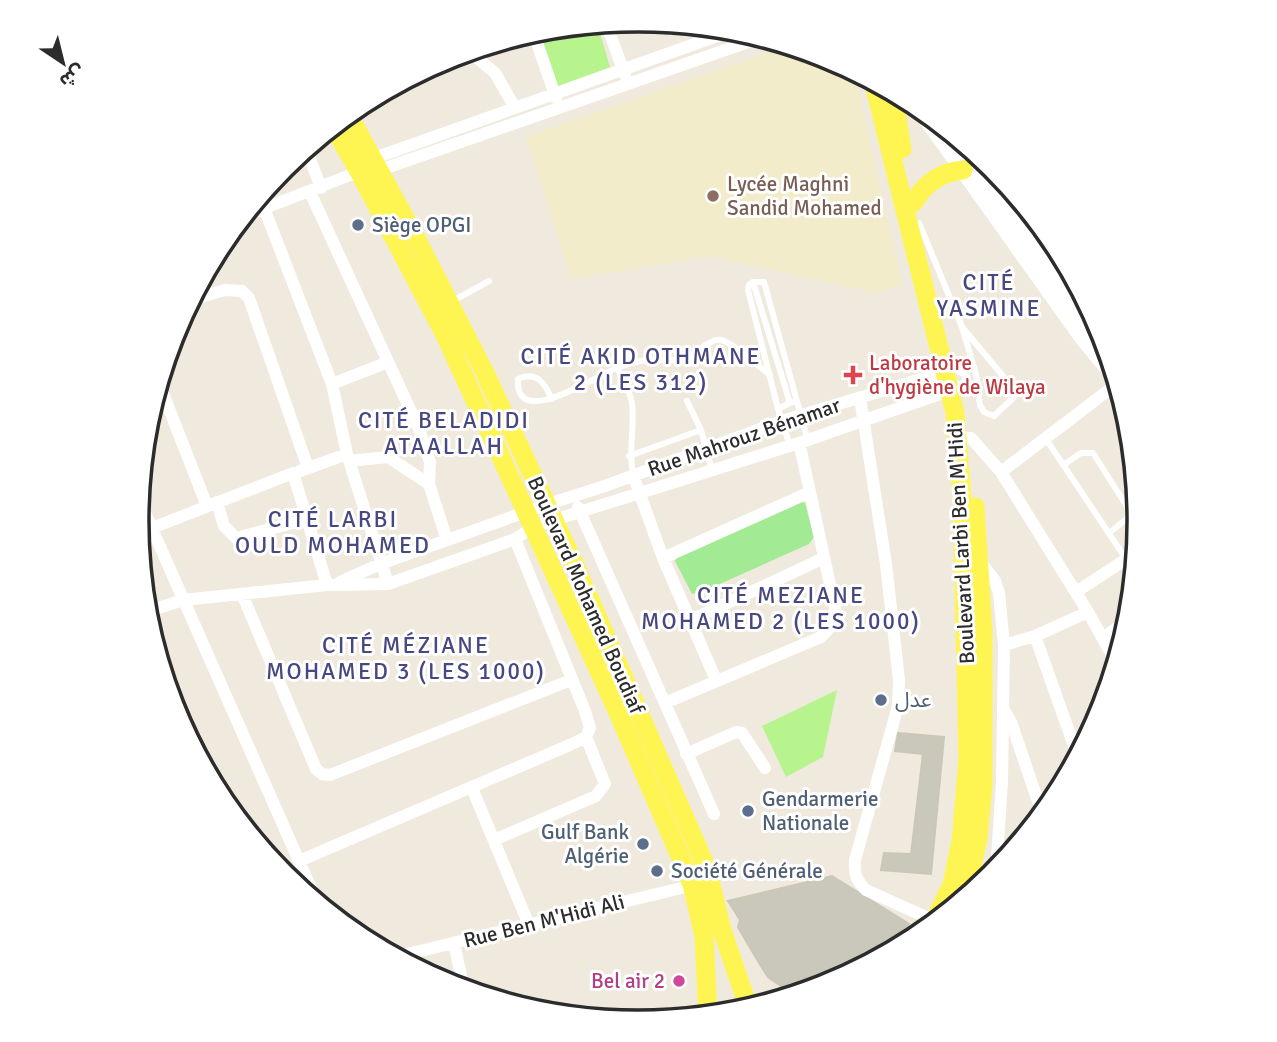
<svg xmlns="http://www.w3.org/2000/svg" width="1277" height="1042" font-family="Signika,'Noto Sans Arabic',sans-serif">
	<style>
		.education { fill: #f2eccb }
		.green { fill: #a2eb94 }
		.pitch { fill: #b7f48e }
		.building { fill: #cac8bb; stroke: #cbc7b6; stroke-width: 2 }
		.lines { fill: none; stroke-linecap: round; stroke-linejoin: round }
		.lane { stroke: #fff; stroke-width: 6 }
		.street { stroke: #fff; stroke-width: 12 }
		.secondary { stroke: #fff; stroke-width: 18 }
		.primary { stroke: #fff552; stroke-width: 19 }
		.education-dot { fill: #8d6e63; stroke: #fff; stroke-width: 2.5 }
		.service-dot { fill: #5c6f8a; stroke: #fff; stroke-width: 2.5 }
		.health-dot { fill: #e0444e; stroke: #fff; stroke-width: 2.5 }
		.hotel-dot { fill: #d1479c; stroke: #fff; stroke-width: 2.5 }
		.labels { text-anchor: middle; stroke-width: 6; stroke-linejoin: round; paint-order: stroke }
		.education-label { font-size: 21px; fill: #785e54; stroke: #fff; text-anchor: start }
		.service-label { font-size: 21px; fill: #4e5e75; stroke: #fff; text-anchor: start }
		.health-label { font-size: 21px; fill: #be3a42; stroke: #fff; text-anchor: start }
		.street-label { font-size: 21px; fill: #2c2c2c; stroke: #fff }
		.hotel-label { font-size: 21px; fill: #b23c85; stroke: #fff; text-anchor: end }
		.neighbourhood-label { font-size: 23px; letter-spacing: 2px; fill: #474782; stroke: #fff }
		.rim { fill: none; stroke: #2c2c2c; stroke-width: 3.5 }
	</style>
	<rect width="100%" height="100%" fill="#efeadd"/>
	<path class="education" d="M790,45L831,58L854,70L902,285L877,293L709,256L571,279L526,137Z"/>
	<path class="green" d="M798,499L805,503L814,537L809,544L702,592L692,594L675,561L678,553Z"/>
	<path class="pitch" d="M597,23L610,67L556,87L537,30Z
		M837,690L823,757L786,777L762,726Z"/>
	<path class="building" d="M898,733L944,737L931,874L881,870L884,853L911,854L923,754L895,751Z
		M832,876L909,924L882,953L862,968L830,985L801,993L781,986L768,977L759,963L738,927L740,920L728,901Z"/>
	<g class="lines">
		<path class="lane" d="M919,223L962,327
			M753,282L749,285L748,290L778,409L790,403
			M451,302L489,281
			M962,327L1013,388L1014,397L994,416L984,412L980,405L976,374Z
			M617,367C622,379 630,391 632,403C635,428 628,448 633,475
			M954,369L967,376L960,387
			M552,399C545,384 537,370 518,379C514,432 599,374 619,367C629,364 640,360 651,360C664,359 675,363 688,357C697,353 710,338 721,340C734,343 758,366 770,375
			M687,401L701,430L712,471
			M796,401L790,403L753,282H764L808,441
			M778,409L790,446
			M1046,439L1126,559
			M629,456L701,430
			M1063,465L1081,453H1093L1128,508L1129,517L1109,533"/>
		<path class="street" d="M606,23L625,75
			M533,31L556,98
			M469,51L495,73L514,106
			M306,148L321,188
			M366,161L737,29
			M310,192L419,429L430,462L429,484L447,540
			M264,208L332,384L347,454
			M242,217L350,175L380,170L763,37
			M190,300L225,290L242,291L249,298L308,468
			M159,383L207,506
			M332,384L388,362
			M860,398L886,564L899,680L898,706L855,860C854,874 856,880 866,890L937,922
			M957,439L971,438L1001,472L1088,612L1117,664
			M349,461L388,457L429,484
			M300,471L347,454L388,584
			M1001,472L1118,383
			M633,475L663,558L716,680
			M139,499L318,904
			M217,502L224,526L236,538L308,519
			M578,507L714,814
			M152,528L293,473L327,585
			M663,558L808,493
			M979,560L995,581L999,593L1004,645L1002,782L996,873
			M340,582L380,564L545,505L602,487L782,421L954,369
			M1076,592L1137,552
			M242,594L316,769L322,774L330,775L571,680
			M146,612L183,600L327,585L388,584L515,539L534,527L554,520L799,443L960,387
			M691,620L824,558
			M1035,636L1078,757
			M1103,638L1131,618
			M1004,645L1035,636L1088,612
			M665,703L821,637L832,625L836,612L801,451
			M1003,708L1011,722L1043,816
			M686,754L736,732L742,733L765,768
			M472,788L529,925
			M494,840L596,796L605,784L586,737
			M299,861L572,744L586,737L590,728L585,711L515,539
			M454,943L464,990
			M395,957L698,884"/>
		<path class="secondary" d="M917,104L1083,337L1117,378
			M967,145L1106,342"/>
		<path class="primary" d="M873,80L955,413L962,498L968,759L961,841L952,885L932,926
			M895,92L896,112L902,149
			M348,114L416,238L484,371L573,561L707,869L722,930L749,1009
			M333,126L361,175L445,335L616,708L692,884L704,937L708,1016
			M914,202C925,183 941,172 963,170
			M965,899L978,838L983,786V632L975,507"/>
	</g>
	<circle class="education-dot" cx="713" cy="196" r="7"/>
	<g class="service-dot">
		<circle cx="358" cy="225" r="7"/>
		<circle cx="881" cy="700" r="7"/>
		<circle cx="748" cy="811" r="7"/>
		<circle cx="643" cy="844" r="7"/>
		<circle cx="657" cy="871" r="7"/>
	</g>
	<path class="health-dot" d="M849.5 364.5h7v7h7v7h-7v7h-7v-7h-7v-7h7z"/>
	<circle class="hotel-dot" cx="679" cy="981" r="7"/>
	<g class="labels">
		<g class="education-label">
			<text x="727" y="191">Lycée Maghni<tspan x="727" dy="24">Sandid Mohamed</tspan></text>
		</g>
		<g class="service-label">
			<text x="372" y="232">Siège OPGI</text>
			<text x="895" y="707">عدل</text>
			<text x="762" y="806">Gendarmerie<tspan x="762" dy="24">Nationale</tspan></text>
			<text x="629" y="839" text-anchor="end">Gulf Bank<tspan x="629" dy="24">Algérie</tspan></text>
			<text x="671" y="878">Société Générale</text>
		</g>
		<g class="health-label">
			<text x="869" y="370">Laboratoire<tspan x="869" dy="24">d'hygiène de Wilaya</tspan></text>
		</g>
		<g class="street-label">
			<text transform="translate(744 437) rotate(-19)" y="7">Rue Mahrouz Bénamar</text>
			<text transform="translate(961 543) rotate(-93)" y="7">Boulevard Larbi Ben M'Hidi</text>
			<text transform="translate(586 595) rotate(66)" y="7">Boulevard Mohamed Boudiaf</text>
			<text transform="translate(544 921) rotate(-14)" y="7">Rue Ben M'Hidi Ali</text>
		</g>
		<g class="hotel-label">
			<text x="665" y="988">Bel air 2</text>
		</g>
		<g class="neighbourhood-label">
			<text x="989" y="290">CITÉ<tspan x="989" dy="26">YASMINE</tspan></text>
			<text x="641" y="364">CITÉ AKID OTHMANE<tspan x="641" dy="26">2 (LES 312)</tspan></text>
			<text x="444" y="428">CITÉ BELADIDI<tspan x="444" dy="26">ATAALLAH</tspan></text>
			<text x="333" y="527">CITÉ LARBI<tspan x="333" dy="26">OULD MOHAMED</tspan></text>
			<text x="781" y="603">CITÉ MEZIANE<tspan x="781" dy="26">MOHAMED 2 (LES 1000)</tspan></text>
			<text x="406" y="653">CITÉ MÉZIANE<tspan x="406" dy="26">MOHAMED 3 (LES 1000)</tspan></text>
		</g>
	</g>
	<path d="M0 0H1277V1042H0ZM149 521a489 489 0 1 1 978 0a489 489 0 1 1-978 0Z" fill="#fff" fill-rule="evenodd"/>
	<path class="rim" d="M149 521a489 489 0 1 1 978 0a489 489 0 1 1-978 0Z"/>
	<g transform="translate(63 63) rotate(145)" stroke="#ffffff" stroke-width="5" paint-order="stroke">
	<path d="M0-5L12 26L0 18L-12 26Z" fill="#2c2c2c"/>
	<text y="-10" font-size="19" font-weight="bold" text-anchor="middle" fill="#2c2c2c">ش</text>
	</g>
</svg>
